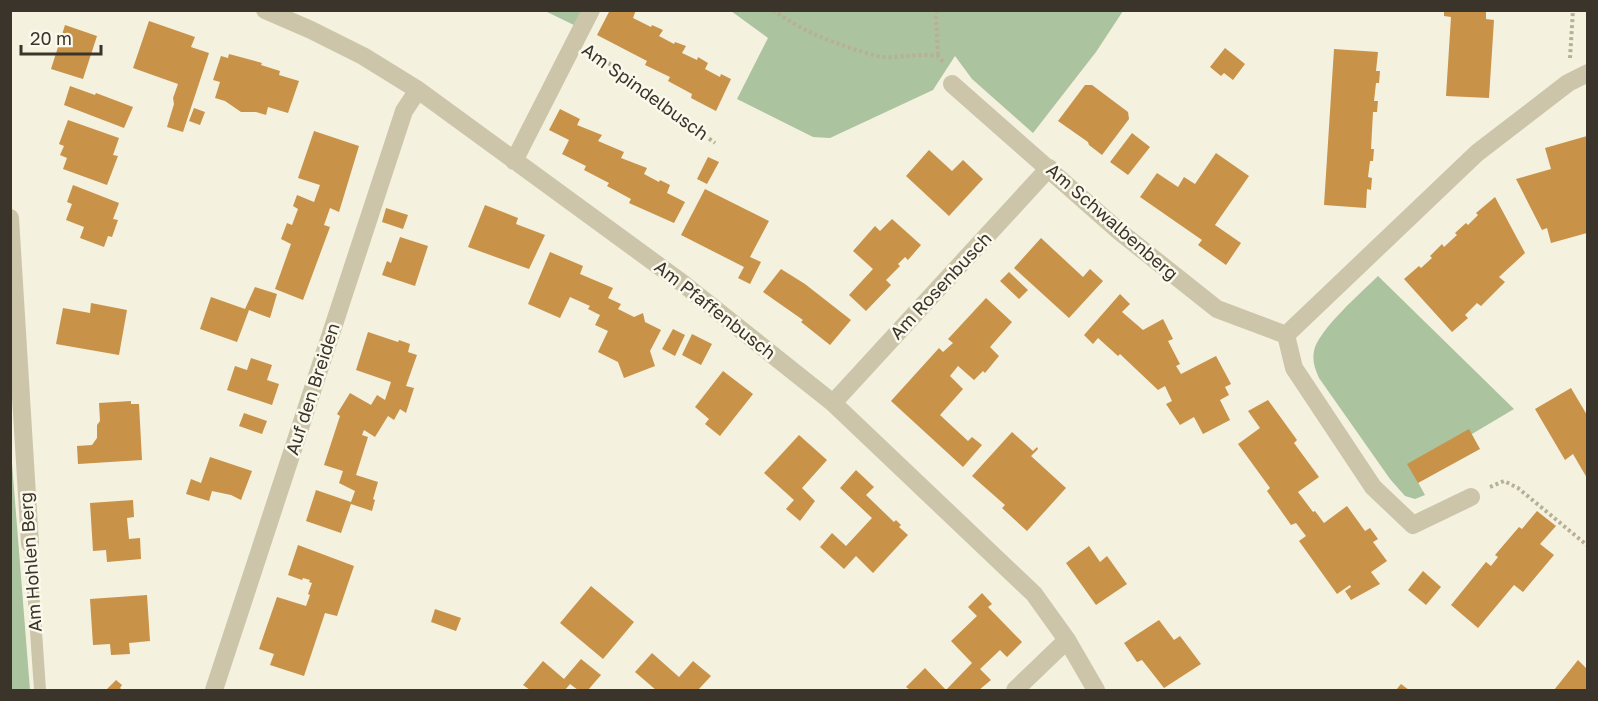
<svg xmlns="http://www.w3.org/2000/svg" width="1598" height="701" font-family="'Golos Text',sans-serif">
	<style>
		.green { fill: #abc39e }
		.building { fill: #c89249 }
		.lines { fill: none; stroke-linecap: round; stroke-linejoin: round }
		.path { stroke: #b8b095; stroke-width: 4; stroke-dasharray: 3 3; stroke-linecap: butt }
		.lane { stroke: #ccc5aa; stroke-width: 12 }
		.street { stroke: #ccc5aa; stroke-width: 18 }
		.labels { text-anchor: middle; stroke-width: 5; stroke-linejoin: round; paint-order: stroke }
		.street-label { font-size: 18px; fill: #3a342a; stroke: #fbf9ec }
	</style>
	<rect width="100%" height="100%" fill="#f4f1df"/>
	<path class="green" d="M545,11H584L576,26Z
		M731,11H1123L1096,52L1033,133L972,79L955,56L933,90L830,138L813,137L737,99L768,38Z
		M1378,276L1514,409L1472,434L1408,464L1425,495L1415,499L1405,496L1390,479L1319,378C1315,369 1312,361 1314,351C1318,330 1362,292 1378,276Z
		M10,438L30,690H11Z"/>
	<path class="building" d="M610,10H636L633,18L651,27L652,25L663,30L659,36L674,44L675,42L686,46L682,53L697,60L698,57L708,63L705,69L720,77L721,74L731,79L716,111L691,98L692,94L668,81L670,77L645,65L647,61L597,35Z
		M1444,10H1486V19L1494,20L1489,98L1446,96L1451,17L1444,16Z
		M149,21L195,37L191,47L209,53L183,132L167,127L174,104L173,98L178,84L133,68Z
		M65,25L97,36L83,79L51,69Z
		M1225,48L1245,64L1233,80L1224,73L1221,76L1210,67Z
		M1334,49L1378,52L1376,71H1380L1379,83H1376L1374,101H1378L1377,112H1373L1371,149H1374L1373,161H1370L1368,177L1372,178L1371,190L1367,189L1366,208L1324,205Z
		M229,54L262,63L261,65L280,71L279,75L299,81L288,113L268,107L266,115L256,112H241L225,101L215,98L220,82L213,80L221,56L228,58Z
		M1085,85H1092L1128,112L1129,119L1102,155L1089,145L1088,142L1058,121Z
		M70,86L95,95L96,93L133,107L124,128L64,105Z
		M194,108L205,112L200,125L189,121Z
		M560,109L580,119L577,125L602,135L598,141L624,152L621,158L647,168L644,174L659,182L660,180L670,185L667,193L685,202L674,223L629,203L631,199L607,186L609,183L584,170L586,166L562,154L569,140L549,130Z
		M68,120L119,138L113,155L118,156L107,185L63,169L67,158L60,155L64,146L59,144Z
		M314,131L359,146L339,212L330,208L324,225L330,227L303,300L275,289L291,244L281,239L287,223L292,225L298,209L293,206L297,195L314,202L320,185L298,178Z
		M1132,133L1150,147L1128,175L1110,162Z
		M1587,136V233L1551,243L1547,228L1542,230L1516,179L1551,169L1545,148Z
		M929,150L952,171L963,160L983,179L949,216L906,176Z
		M1216,153L1249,176L1215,225L1241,243L1226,265L1198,245L1202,240L1140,197L1157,173L1178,187L1184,177L1195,184Z
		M708,157L719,162L707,184L697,179Z
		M73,185L119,203L113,219L118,220L112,237L108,236L104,247L80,238L84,227L66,220L72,204L67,202Z
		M705,189L769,221L750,257L761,262L750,284L738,278L744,267L681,235Z
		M1495,197L1525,253L1499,277L1505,282L1481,306L1477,303L1465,315L1468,318L1452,332L1404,279L1419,266L1421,268L1432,258L1430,256L1442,244L1444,247L1457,235L1455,233L1466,223L1468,225L1478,215L1476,213Z
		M485,205L518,218L516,224L545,235L529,269L468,247Z
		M386,208L408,215L403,229L382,222Z
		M892,219L921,245L908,260L905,257L898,264L900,266L886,280L891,285L866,311L849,295L873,269L853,251L875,226L880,231Z
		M400,237L428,246L415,286L382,275L387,261L391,263Z
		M1041,238L1083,277L1090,269L1103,281L1069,318L1014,268Z
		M550,252L583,266L580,274L613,288L608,298L621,304L618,309L634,317L643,313L645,322L661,330L650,351L655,366L624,378L618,362L598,352L608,331L595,325L600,315L588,309L590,306L570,297L560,318L528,304Z
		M781,269L805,284L851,320L830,345L801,322L803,320L763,292Z
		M1009,272L1028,290L1019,299L1000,281Z
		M255,287L277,294L270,318L249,310L237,342L200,329L211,297L245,309Z
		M1120,294L1130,304L1122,312L1143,330L1163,319L1173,339L1168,341L1180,364L1176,366L1181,374L1216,356L1231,384L1225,387L1229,395L1220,400L1230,420L1203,434L1194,417L1180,425L1166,404L1172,401L1165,386L1158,390L1120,354L1118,356L1098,338L1093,344L1084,335Z
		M986,298L1012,322L990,347L999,356L985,373L983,371L974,380L958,366L950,376L963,389L940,415L968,441L972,437L982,445L963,467L891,401L939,348L943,352L953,343L948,339Z
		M91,303L127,310L119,355L56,344L63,308L90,313Z
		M673,329L685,335L675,356L662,349Z
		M368,332L398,342L399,340L410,344L408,352L417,355L406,386L414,388L406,413L400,409L394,420L388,416L375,437L364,430L362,435L368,437L356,475L378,482L373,499L375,500L372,511L351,504L341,533L306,521L316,490L351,502L355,491L339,483L343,471L324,465L340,416L337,414L350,393L371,405L377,395L385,400L391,382L356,370Z
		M692,334L712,344L701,365L682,355Z
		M251,358L272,365L267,380L279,384L272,405L227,390L235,366L247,370Z
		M723,371L753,394L720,436L705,424L709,419L695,407Z
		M1571,388L1587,415V478L1573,454L1565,460L1535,409Z
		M1268,400L1297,440L1294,443L1319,477L1298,492L1313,512L1315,511L1324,523L1347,506L1365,531L1370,528L1378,539L1373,542L1387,561L1371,572L1380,584L1351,600L1345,591L1351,587L1350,585L1337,594L1299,541L1306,536L1296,523L1291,525L1267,491L1270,488L1238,444L1260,428L1248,411Z
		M131,401V404H139L142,460L78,464L77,446L92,445L97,438V425L100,421L99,403Z
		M244,413L267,421L262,434L239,426Z
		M1469,429L1480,449L1418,483L1407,464Z
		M1012,432L1033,451L1037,447L1038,449L1031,456L1066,488L1027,531L1002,508L1005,505L972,476Z
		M799,435L827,460L802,488L815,501L800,521L786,509L794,500L764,473Z
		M210,457L252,471L241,500L231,495L212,491L209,501L186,494L191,479L201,483Z
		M856,470L874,487L866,495L894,522L896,520L901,525L899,527L908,535L873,573L856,556L844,569L820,547L832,533L846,546L872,518L840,488Z
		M133,500L134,517L127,518L129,539L140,538L141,559L107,562L106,550L93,551L90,503Z
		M1537,511L1556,526L1540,544L1554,555L1523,592L1514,585L1478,628L1451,605L1486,562L1491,566L1498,557L1495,555L1519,527L1522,529Z
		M298,545L354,566L337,616L325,613L304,676L270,665L274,654L259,649L277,597L306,606L310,595L308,594L312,583L309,582L310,580L303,578L302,580L288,575Z
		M1089,546L1100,562L1107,556L1127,584L1096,605L1066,563Z
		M1423,571L1441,587L1426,605L1408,590Z
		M591,586L634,622L603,659L560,623Z
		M982,593L992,604L988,607L1022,642L1007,657L1000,650L980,669L991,680L979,690H910L906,687L925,668L946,690L972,663L951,641L977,616L968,607Z
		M147,595L150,641L129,643L130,654L111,655L110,644L93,645L90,599Z
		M435,609L461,618L456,631L431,622Z
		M1159,620L1174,640L1180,636L1201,664L1164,688L1142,660L1137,662L1124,643Z
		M652,653L679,677L693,661L711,676L698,690H656L635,672Z
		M581,659L601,675L588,690H578L570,684L565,690H530L523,685L543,661L564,679Z
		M1578,660L1587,669V690H1554Z
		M116,680L122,685L120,688L122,690H106Z
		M1401,684L1409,690H1396Z"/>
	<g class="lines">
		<path class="path" d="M773,10C803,31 821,38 856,50C864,52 874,56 883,57C901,58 920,53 938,56L944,63
			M937,10L936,17L938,56
			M594,52L715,143
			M1570,58L1573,10
			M1490,487L1504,481L1518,488L1588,546"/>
		<path class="lane" d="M30,544L40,690"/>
		<path class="street" d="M265,10L311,30L363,56L418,90L681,282L833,403L1034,594L1067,640L1096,690
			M952,84L1120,232L1217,309L1286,335L1477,153L1568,83L1588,73
			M514,161L591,10
			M10,218L30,544
			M1286,335L1294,368L1373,487L1413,525L1471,497
			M833,403L1049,168
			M214,690L404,111L418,90
			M1015,690L1067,640"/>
	</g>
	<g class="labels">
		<g class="street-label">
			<text transform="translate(645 92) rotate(36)" y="6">Am Spindelbusch</text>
			<text transform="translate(1112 222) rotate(41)" y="6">Am Schwalbenberg</text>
			<text transform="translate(941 286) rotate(-47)" y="6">Am Rosenbusch</text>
			<text transform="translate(715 310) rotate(38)" y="6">Am Pfaffenbusch</text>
			<text transform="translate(313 389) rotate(-72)" y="6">Auf den Breiden</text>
			<text transform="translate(31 562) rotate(-94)" y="6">Am Hohlen Berg</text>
		</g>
	</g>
	<rect width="1598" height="701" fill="none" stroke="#3a342a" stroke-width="24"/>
	<path d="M21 45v9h80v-9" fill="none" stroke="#3a342a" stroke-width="3"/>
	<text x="30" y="45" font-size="18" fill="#3a342a" stroke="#fbf9ec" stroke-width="4.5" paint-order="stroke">20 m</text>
</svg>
